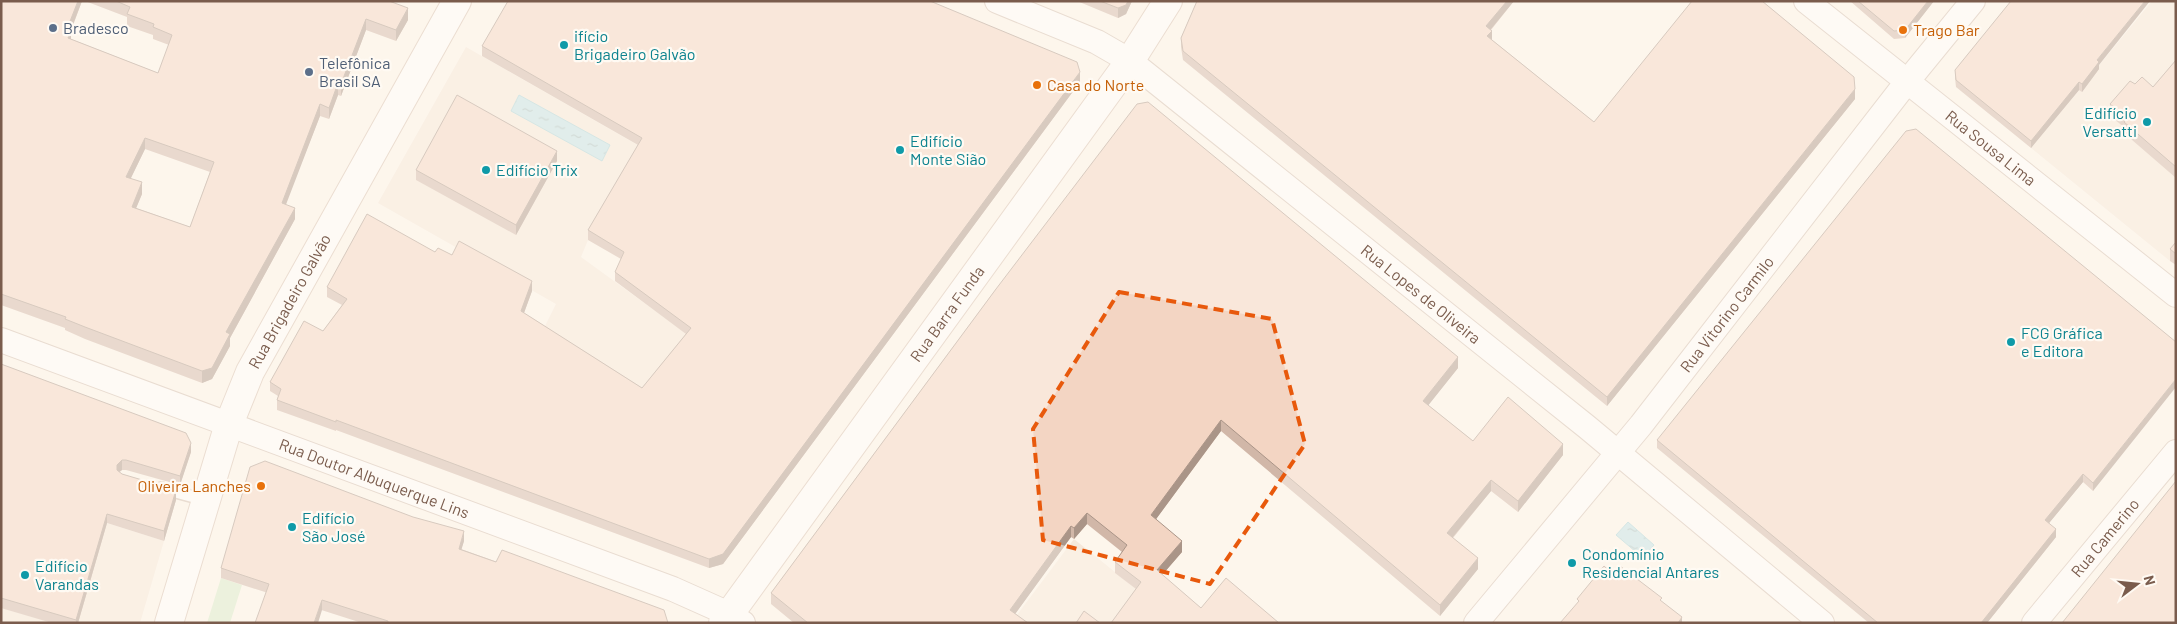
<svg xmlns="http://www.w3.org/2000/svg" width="2177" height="624" font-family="Barlow,sans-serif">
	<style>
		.residential { fill: #f5e8da }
		.garden { fill: #d8ecc9 }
		.water { fill: url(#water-ripples); stroke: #a5d3da }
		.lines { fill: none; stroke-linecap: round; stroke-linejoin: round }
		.lane-casing { stroke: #d1beb0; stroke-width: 14 }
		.street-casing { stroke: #d1beb0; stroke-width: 26 }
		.secondary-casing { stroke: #d6c0b0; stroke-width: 30 }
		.lane { stroke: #fff; stroke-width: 11 }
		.street { stroke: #fff; stroke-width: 24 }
		.secondary { stroke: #fff; stroke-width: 28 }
		.wall { fill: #d1b7a8; fill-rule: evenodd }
		.shaded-wall { fill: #aa9588 }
		.building { fill: #f3d5c3; stroke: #aa9588; fill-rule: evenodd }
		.marked { fill: none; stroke: #e8590c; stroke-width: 4; stroke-dasharray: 10 6; stroke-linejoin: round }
		.service-dot { fill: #5c6f8a; stroke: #fffaf3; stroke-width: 2 }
		.food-dot { fill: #e8710a; stroke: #fffaf3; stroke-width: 2 }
		.culture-dot { fill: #0f9aa8; stroke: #fffaf3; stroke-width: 2 }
		.labels { text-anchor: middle; stroke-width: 4.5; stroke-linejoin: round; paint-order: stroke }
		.service-label { font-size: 16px; fill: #4e5e75; stroke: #fffaf3; text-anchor: start }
		.food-label { font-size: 16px; fill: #c56008; stroke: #fffaf3; text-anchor: start }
		.culture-label { font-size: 16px; fill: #0d838f; stroke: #fffaf3; text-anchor: start }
		.street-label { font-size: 16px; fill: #7a5c4d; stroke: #fffaf3 }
	</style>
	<defs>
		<pattern id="water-ripples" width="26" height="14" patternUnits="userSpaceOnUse" patternTransform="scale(1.25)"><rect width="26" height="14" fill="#bfe3e8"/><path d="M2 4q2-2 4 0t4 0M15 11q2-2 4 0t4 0" fill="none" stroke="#a0bbbe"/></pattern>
	</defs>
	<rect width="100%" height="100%" fill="#fdf6ec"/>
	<path class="residential" d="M2152,1H2176V253L2170,261L2031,148Z
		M466,47L641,147L588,240L581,257L691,337L642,397L541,334L556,304L378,203Z
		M1,490L164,541L140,623H1Z
		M1074,539L1141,593L1119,623H1011Z"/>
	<path class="garden" d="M221,578L242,585L230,623H207Z"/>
	<path class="water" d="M519,95L610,145L602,161L511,111Z
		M1628,522L1654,545L1643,558L1616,535Z"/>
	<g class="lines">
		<defs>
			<path id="lane" d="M161,488L205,500"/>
			<g id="street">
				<path id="s1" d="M997,1L1097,42L1130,61L1587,427L1822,623"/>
				<path id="s2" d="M1806,1L2176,295"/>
				<path id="s3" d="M1,340L673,589L729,614L743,623"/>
				<path id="s4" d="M1476,623L1641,425L1906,83L1973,1"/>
				<path id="s5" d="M2034,623L2176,452"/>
			</g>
			<g id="secondary">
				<path id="s6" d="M169,623L229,424L250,372L457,1"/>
				<path id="s7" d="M723,623L1130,61L1168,1"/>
			</g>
		</defs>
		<use href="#lane" class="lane-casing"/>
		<use href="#street" class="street-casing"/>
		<use href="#secondary" class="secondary-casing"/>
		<use href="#lane" class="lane"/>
		<use href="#street" class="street"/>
		<use href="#secondary" class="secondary"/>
	</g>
	<path class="wall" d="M1,1H82L71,31V39L158,73L169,45L153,39V35L127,26V17L85,1H389L408,20L396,41L366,30L341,96L338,95L329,119L320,116L285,204L295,219L230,338V346L212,379L202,383L85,339L65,330V328L1,305ZM145,149L210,172L190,227L136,208L142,194L131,178Z
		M1077,1H1132L1126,14L1118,18Z
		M1197,1H1514L1491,30L1492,40L1594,122L1855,99L1607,406L1183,60L1181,47V38Z
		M1850,1H1934L1905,38L1894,39Z
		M482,46L1080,82L723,564L709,568L336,430V431L277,410V400L278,396L270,391V382L323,331L342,305L327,297V287L435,252L452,255L532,291L524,313L642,388L686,334L615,281V272L621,259L588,240V230L638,145L482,56Z
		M2176,60V178L2124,133V127L2110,116V104L2135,84L2153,87Z
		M2099,65V69L2082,92L2079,90L2031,148L1956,87L1955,78V70Z
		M557,161L516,235L416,180V170Z
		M2176,242V265L2170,261V249Z
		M996,289L1458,368L1428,405L1473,441L1563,455L1518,512L1491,491L1453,538L1478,569L1440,616L1221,431L1156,519L1182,552L1162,575L1201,608L1279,623H1111L1136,589L1115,573V562L1122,552L1087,524L1074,539L1071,537L1015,614L1028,623H794L771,604V593Z
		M2176,342L2093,491L2083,482L2049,523L2056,537L1987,623H1869L1657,448V440Z
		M1,364L191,452L180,485L126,470H122L119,472L122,474L176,500L164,541L107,523L78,623H52L1,608Z
		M464,541L461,549L668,623H362L221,578V568Z"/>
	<path class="shaded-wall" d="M78,1H82L67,40V29Z
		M1128,1H1132L1126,14L1118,18V8Z
		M1507,1H1514L1486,35V26Z
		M1928,1H1934L1905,38V30Z
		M2145,1H2150L2099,65V69L2082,92V84L2097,60Z
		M408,8V20L396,41V30Z
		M366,19V30L341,96V84Z
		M71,31V42L68,38Z
		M1492,31V40L1487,36Z
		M1080,72V82L723,564L709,568V559Z
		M2079,82V90L2031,148V141Z
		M338,83V95L329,119V108Z
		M1855,89V99L1607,406V397Z
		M320,104V116L282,215V203Z
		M145,138V149L126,188V177Z
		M557,151V161L516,235V225Z
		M142,182V194L132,218V207Z
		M295,208V219L230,338V346L212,379L202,383V371L226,332Z
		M532,281V291L521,321V311Z
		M1458,357V368L1423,412V401Z
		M2176,379V387L2093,491V483Z
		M1221,420V431L1151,526V515Z
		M191,443V452L180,485V476Z
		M1563,444V455L1518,512V501Z
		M122,460V470L117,474V465Z
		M2083,474V482L2045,528V520Z
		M1491,480V491L1447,544V533Z
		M176,490V500L164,541V531Z
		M1087,513V524L1074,539V528Z
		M107,514V523L78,623H76V620Z
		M1071,526V537L1010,621V610Z
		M2056,529V537L1987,623H1981Z
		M464,531V541L459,558V549Z
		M1182,541V552L1157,581V570Z
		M1478,558V569L1440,616V605Z
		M322,600V610L318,623H314Z
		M1682,617V623H1678Z"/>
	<path class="building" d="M1,1H78L67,29L71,31L68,38L158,73L172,35L153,27L154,24L127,14L130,7L116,1H389L408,8L396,30L366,19L341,84L338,83L329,108L320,104L282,203L295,208L226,332L230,334L212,368L202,371L85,327L65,319L66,317L1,294ZM145,138L214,162L190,227L132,207L142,182L126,177Z
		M508,1H930L1077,62L1080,72L723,554L709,559L336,420V422L277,400L281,389L270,382L304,321L323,331L347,299L327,287L367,214L435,252L438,248L452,255L459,241L532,281L521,311L642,388L691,328L615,272L624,252L588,230L642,138L482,46Z
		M1100,1H1128L1126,5L1118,8Z
		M1197,1H1507L1486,26L1492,31L1487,36L1594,122L1692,1H1762L1854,77L1855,89L1607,397L1183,51L1181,38Z
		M1858,1H1928L1905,30L1894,31Z
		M2011,1H2145L2097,60L2099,62L2082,84L2079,82L2031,141L1956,80L1955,70Z
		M2176,60V167L2124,122L2127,118L2110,104L2130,81L2135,84L2142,77L2153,87Z
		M457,95L557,151L516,225L416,170Z
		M1148,102L1458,357L1423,401L1473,441L1508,397L1563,444L1518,501L1491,480L1447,533L1478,558L1440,605L1221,420L1151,515L1182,541L1157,570L1201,608L1226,578L1279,623H1111L1141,582L1115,562L1127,545L1087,513L1074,528L1071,526L1010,610L1028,623H808L771,593L996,289L1137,104Z
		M1916,129L2176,342V379L2093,483L2083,474L2045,520L2056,529L1981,623H1878L1657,440L1906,131Z
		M2176,242V254L2170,249Z
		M1,364L186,433L191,443L180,476L126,460H122L117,465V470L122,474L176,490L164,531L107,514L76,620L1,598Z
		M265,461L413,517L464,531L459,549L496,562L502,550L664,610L668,623H388V621L322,600L314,623H255L269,584L221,568L250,467Z
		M2176,481V623H2062Z
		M1604,566L1613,574L1620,566L1662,598L1660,600L1682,617L1678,623H1560L1579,601L1577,599Z
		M1084,611L1100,623H1076Z"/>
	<path d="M0 0H2177V624H0ZM1119,292L1272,319L1305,444L1210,584L1043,540L1033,429Z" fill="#fdf6ec" fill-opacity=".55" fill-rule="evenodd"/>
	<path class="marked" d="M1119,292L1272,319L1305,444L1210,584L1043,540L1033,429Z"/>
	<g class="service-dot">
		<circle cx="53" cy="28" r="5"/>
		<circle cx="309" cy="72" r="5"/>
	</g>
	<g class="food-dot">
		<circle cx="1903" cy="30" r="5"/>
		<circle cx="1037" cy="85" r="5"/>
		<circle cx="261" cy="486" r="5"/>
	</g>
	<g class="culture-dot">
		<circle cx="564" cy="45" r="5"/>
		<circle cx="2147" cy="122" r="5"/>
		<circle cx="900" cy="150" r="5"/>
		<circle cx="486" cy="170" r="5"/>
		<circle cx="2011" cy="342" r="5"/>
		<circle cx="292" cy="527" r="5"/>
		<circle cx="1572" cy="563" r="5"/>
		<circle cx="25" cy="575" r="5"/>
	</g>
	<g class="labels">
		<g class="service-label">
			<text x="63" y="34">Bradesco</text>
			<text x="319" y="69">Telefônica<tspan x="319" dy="18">Brasil SA</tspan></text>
		</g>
		<g class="food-label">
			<text x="1913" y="36">Trago Bar</text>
			<text x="1047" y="91">Casa do Norte</text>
			<text x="251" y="492" text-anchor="end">Oliveira Lanches</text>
		</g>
		<g class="culture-label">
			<text x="574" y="42">ifício<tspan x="574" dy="18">Brigadeiro Galvão</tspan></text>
			<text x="2137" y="119" text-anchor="end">Edifício<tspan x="2137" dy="18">Versatti</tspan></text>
			<text x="910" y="147">Edifício<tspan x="910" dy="18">Monte Sião</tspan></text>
			<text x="496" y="176">Edifício Trix</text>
			<text x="2021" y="339">FCG Gráfica<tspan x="2021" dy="18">e Editora</tspan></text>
			<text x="302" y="524">Edifício<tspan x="302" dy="18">São José</tspan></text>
			<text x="1582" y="560">Condomínio<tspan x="1582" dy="18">Residencial Antares</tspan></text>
			<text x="35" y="572">Edifício<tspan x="35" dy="18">Varandas</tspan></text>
		</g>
		<g class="street-label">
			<text dy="6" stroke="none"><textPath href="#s2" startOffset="236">Rua Sousa Lima</textPath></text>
			<text dy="6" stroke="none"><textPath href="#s1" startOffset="519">Rua Lopes de Oliveira</textPath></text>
			<text dy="6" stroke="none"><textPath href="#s6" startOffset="345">Rua Brigadeiro Galvão</textPath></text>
			<text dy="6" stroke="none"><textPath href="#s7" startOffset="382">Rua Barra Funda</textPath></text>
			<text dy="6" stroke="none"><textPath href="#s4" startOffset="398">Rua Vitorino Carmilo</textPath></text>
			<text dy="6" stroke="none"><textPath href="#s3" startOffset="398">Rua Doutor Albuquerque Lins</textPath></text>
			<text dy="6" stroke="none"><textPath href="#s5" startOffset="111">Rua Camerino</textPath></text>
		</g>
	</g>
	<rect width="2177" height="624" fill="none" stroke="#7a5c4d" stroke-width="5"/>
	<g transform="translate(2137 584) rotate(74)" stroke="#fffaf3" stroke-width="4" paint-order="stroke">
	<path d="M0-4L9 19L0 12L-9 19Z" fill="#7a5c4d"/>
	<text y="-8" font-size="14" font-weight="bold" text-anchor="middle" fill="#7a5c4d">N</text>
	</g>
</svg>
